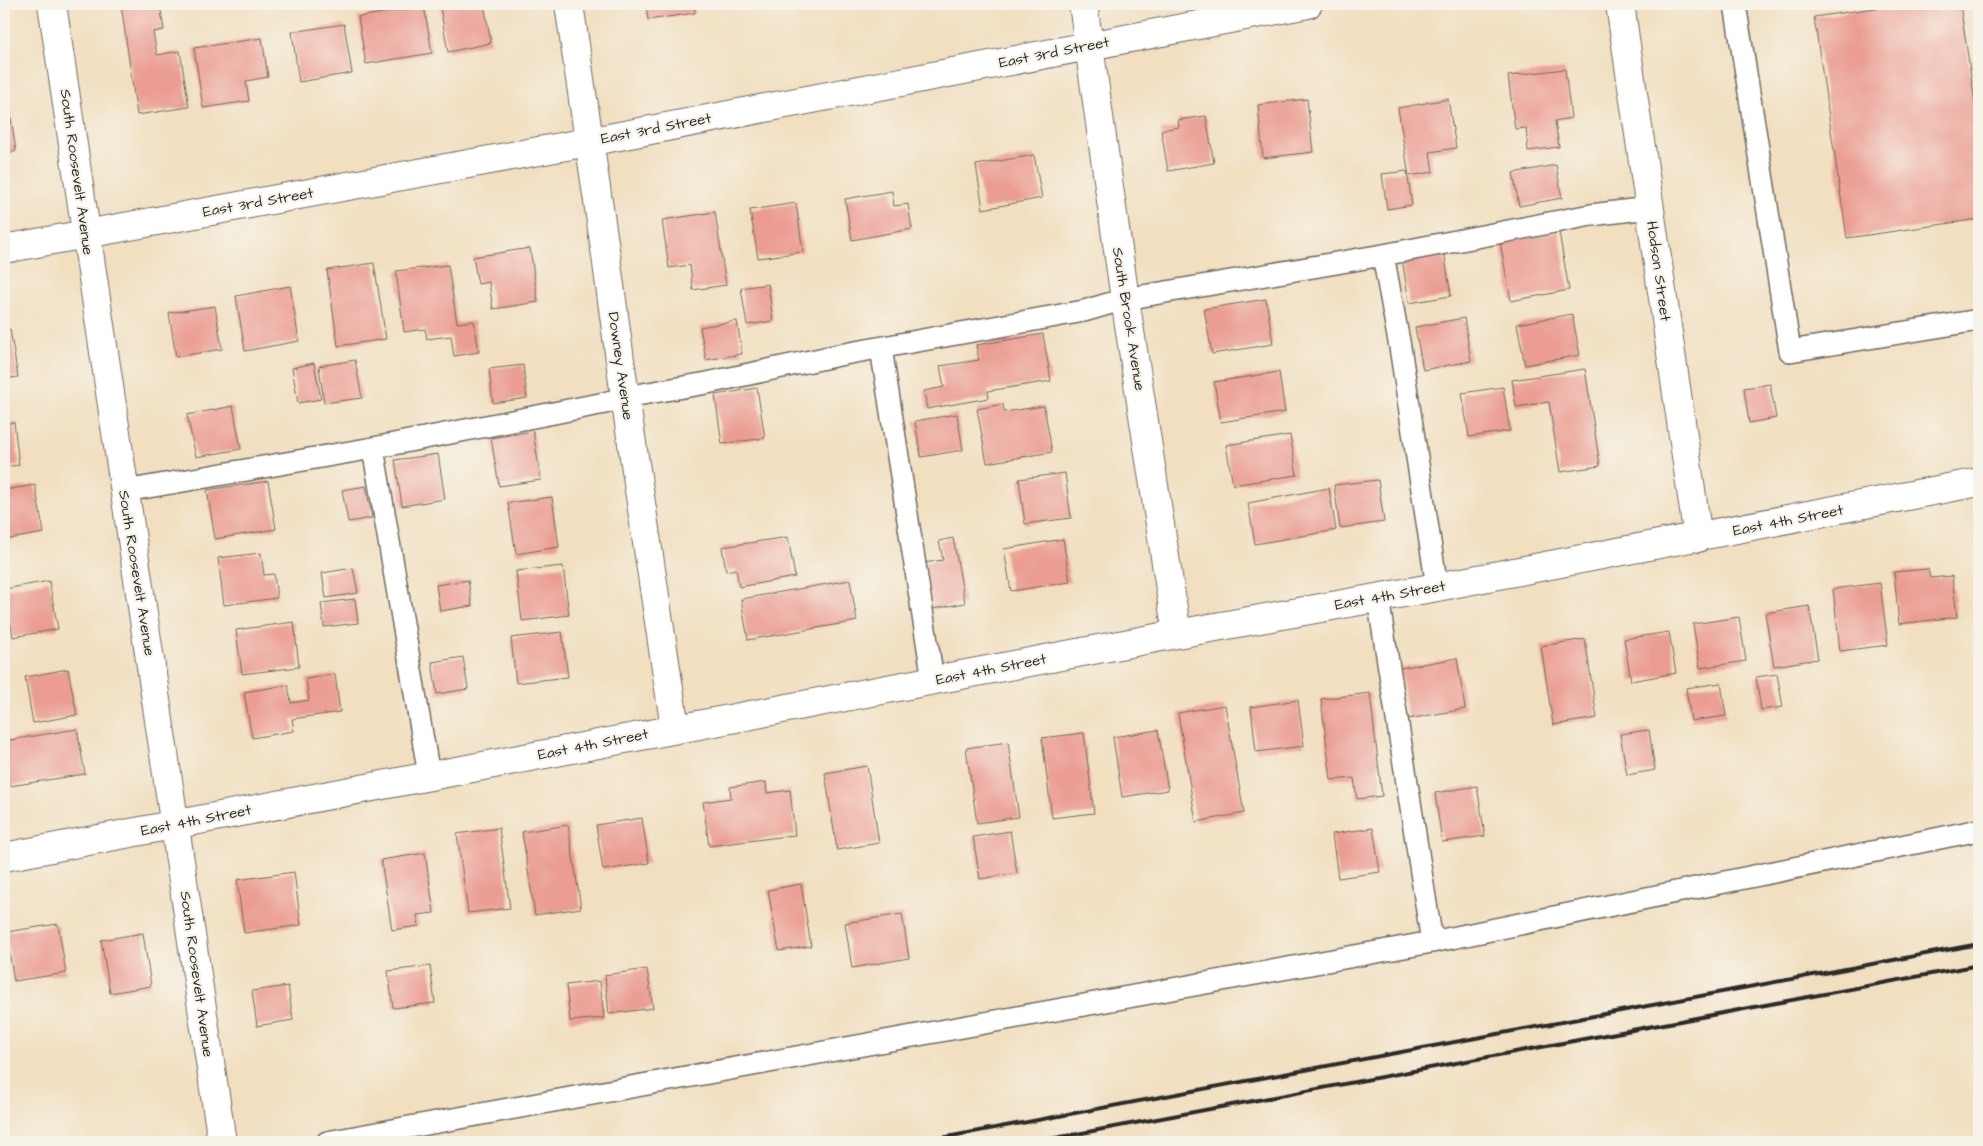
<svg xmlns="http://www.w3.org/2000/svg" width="1983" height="1146" font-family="'Architects Daughter',sans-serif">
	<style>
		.building { fill: #eb9d93 }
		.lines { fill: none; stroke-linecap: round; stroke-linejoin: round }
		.service-casing { stroke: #706a5f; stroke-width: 24 }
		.minor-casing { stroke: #706a5f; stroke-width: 30 }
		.service { stroke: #fff; stroke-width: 21 }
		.minor { stroke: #fff; stroke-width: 28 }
		.rail { stroke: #2b2b2b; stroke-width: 4 }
		.labels { text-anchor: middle; stroke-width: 4.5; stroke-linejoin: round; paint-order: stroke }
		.street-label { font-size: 15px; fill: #2b2b2b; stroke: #f7f3e8 }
	</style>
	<rect width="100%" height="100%" fill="#f7f3e8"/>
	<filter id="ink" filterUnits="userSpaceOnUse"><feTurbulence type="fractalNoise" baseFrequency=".02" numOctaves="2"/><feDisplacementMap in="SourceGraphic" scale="10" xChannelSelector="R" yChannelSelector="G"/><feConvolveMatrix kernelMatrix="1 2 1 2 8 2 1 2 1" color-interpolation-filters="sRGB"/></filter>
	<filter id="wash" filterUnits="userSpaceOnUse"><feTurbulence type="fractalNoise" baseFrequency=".0096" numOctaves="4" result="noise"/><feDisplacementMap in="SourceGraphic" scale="20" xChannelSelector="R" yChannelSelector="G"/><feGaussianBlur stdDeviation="1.12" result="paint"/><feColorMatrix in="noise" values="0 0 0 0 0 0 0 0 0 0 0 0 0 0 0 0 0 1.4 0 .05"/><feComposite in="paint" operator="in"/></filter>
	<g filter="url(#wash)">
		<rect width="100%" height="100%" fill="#f1dfc0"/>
		<g id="blocks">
			<path class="building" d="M130,4H160L164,30L153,32L157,55L180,51L189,107L137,115L121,5Z
				M455,4H484L491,43L448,52L440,7Z
				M646,4H694L695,13L648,20Z
				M1902,4H1960L1979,129V219L1847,238L1814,17Z
				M424,6L432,53L366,64L358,17Z
				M344,24L352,73L299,82L292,32Z
				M262,38L268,77L246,81L249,101L203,108L194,48Z
				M1565,69L1571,118L1555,121L1559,147L1528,151L1526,128L1515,129L1508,76Z
				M8,97L16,151L4,154V98Z
				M1307,99L1313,152L1263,158L1258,105Z
				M1448,99L1456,148L1430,152L1433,172L1409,176L1398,108Z
				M1206,116L1214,163L1168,171L1161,130L1179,127L1178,120Z
				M1034,155L1042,198L983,209L976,165Z
				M1556,165L1562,198L1519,206L1513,173Z
				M1407,171L1412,205L1387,209L1382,174Z
				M892,191L894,206L908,204L912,229L852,240L845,199Z
				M796,203L803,252L758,258L750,210Z
				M715,212L726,285L693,290L690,265L669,268L662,220Z
				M1559,232L1569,290L1511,301L1500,242Z
				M530,248L538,302L493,309L489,282L478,284L473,257Z
				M1444,251L1451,296L1409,303L1402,258Z
				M374,263L386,339L338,346L327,270Z
				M448,265L457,323L474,321L479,352L454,356L451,336L427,339L425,329L404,332L396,271Z
				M768,284L773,321L747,325L741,288Z
				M290,286L299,341L245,351L236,296Z
				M1266,299L1273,344L1212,354L1204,309Z
				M215,306L222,349L176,357L169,313Z
				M1572,314L1580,355L1525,365L1517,324Z
				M1464,318L1471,361L1423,370L1415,327Z
				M737,321L742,354L706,360L700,327Z
				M10,329L18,377L4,379V330Z
				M1043,334L1051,381L988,391L989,398L927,409L924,391L944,387L940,366L979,360L976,345Z
				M355,360L362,398L324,403L319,366Z
				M314,363L321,399L298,403L292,368Z
				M523,365L527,398L493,403L489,369Z
				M1585,369L1600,466L1560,472L1549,402L1516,407L1512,380Z
				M1279,372L1285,412L1221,422L1214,382Z
				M1770,384L1776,418L1749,423L1744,388Z
				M1503,387L1510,431L1469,437L1462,393Z
				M757,388L765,438L722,444L715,395Z
				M1003,404L1004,412L1044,406L1052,452L987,463L977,409Z
				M233,406L241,449L196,457L187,415Z
				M957,414L963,450L921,457L915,421Z
				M14,422L19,465L4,467V424Z
				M533,431L541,480L499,486L491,438Z
				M1290,435L1297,475L1233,485L1226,445Z
				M438,454L445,499L402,506L395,460Z
				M1065,473L1071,518L1025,524L1019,479Z
				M1378,480L1384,522L1340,528L1334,485Z
				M268,481L276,529L215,539L207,490Z
				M35,485L44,533L4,540V490Z
				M366,486L372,518L348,522L342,490Z
				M1329,488L1336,530L1255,544L1248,503Z
				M552,497L559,547L516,554L508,503Z
				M788,537L795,577L739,587L736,569L726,571L722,547Z
				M953,538L965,603L933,609L924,563L943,560L939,541Z
				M1063,539L1070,582L1011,591L1004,549Z
				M261,553L264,575L274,574L277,598L224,605L218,558Z
				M563,566L569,615L522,621L516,571Z
				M353,568L358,593L326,598L322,573Z
				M1928,569L1930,578L1952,576L1957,617L1899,624L1894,572Z
				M468,580L472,606L440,611L436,585Z
				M850,580L857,621L748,640L741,599Z
				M49,581L58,629L13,637L5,589Z
				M1880,583L1888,645L1840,651L1833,589Z
				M355,599L358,623L324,627L321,603Z
				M1809,606L1818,659L1774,666L1765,613Z
				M1739,617L1746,661L1700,668L1693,624Z
				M294,622L299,667L242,674L236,630Z
				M562,632L568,677L516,683L511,638Z
				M1669,632L1676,673L1631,681L1624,639Z
				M1585,639L1597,718L1553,725L1541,646Z
				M463,657L468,689L437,694L432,662Z
				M1457,658L1465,709L1408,719L1400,668Z
				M68,669L77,715L33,723L25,677Z
				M335,674L340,712L292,719L294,731L252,738L244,692L288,685L291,703L309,700L306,679Z
				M1777,674L1783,707L1761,710L1756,677Z
				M1721,683L1726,716L1691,721L1686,688Z
				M1370,693L1382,796L1357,799L1354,778L1331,780L1321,699Z
				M1298,700L1304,746L1256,752L1251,707Z
				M1225,705L1244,813L1196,822L1178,713Z
				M77,729L85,774L4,787V741Z
				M1158,730L1168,790L1122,797L1113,737Z
				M1649,730L1655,770L1627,775L1620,734Z
				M1084,733L1094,813L1052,818L1042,738Z
				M1008,742L1019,817L977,823L966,748Z
				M867,766L879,843L837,850L825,773Z
				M766,782L767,793L790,790L795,835L709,846L703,802L731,798L730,787Z
				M1477,786L1485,836L1442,842L1435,793Z
				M642,818L649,863L603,870L596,825Z
				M568,825L581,908L535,915L522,832Z
				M499,828L510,908L468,913L457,834Z
				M1373,828L1380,872L1338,878L1332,834Z
				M1010,831L1017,873L980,879L973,837Z
				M425,853L434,913L417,915L419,926L392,930L381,860Z
				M294,872L301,925L244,933L237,880Z
				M801,884L811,946L779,951L768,890Z
				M902,914L909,958L852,968L845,923Z
				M58,924L66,973L14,981L6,932Z
				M143,933L151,986L110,993L101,940Z
				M430,966L435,1003L393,1008L388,971Z
				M647,969L653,1008L609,1014L605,975Z
				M600,981L604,1018L570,1021L566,985Z
				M288,986L293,1020L257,1026L252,991Z"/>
		</g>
	</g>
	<g filter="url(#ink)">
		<use href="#blocks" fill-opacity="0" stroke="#706a5f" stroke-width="1"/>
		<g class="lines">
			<defs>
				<path id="service" d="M1735,4L1790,351L1979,320
					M1383,255L1400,347L1437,587
					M881,348L933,680
					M373,448L429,775
					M125,491L373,448L605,403L625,397L707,383L839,355L1084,311L1125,299L1383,255L1591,215L1649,208
					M1378,598L1432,942
					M327,1142L1432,942L1979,830"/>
				<path id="minor" d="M52,4L222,1142
					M569,4L606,256L625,397L675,728
					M1083,4L1125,299L1177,634
					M1620,4L1698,538
					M4,249L588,142L1308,4
					M4,857L1177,634L1437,587L1979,482"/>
			</defs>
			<use href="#service" class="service-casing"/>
			<use href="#minor" class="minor-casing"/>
			<use href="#service" class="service"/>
			<use href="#minor" class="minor"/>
			<path class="rail" d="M920,1142L1979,944
				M1034,1142L1979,965"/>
		</g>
	</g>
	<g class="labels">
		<g class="street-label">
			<text transform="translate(1054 52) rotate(-11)" y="5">East 3rd Street</text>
			<text transform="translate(656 128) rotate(-11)" y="5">East 3rd Street</text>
			<text transform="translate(77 172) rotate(82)" y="5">South Roosevelt Avenue</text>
			<text transform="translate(258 202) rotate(-10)" y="5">East 3rd Street</text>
			<text transform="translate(1659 271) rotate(82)" y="5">Hodson Street</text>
			<text transform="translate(1129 319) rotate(81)" y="5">South Brook Avenue</text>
			<text transform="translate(621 366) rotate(82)" y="5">Downey Avenue</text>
			<text transform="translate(1788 520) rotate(-11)" y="5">East 4th Street</text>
			<text transform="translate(137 573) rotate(81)" y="5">South Roosevelt Avenue</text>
			<text transform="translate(1390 595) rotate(-10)" y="5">East 4th Street</text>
			<text transform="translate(991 669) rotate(-11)" y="5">East 4th Street</text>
			<text transform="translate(593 744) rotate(-11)" y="5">East 4th Street</text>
			<text transform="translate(196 820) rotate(-11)" y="5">East 4th Street</text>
			<text transform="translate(197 974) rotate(82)" y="5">South Roosevelt Avenue</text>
		</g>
	</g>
	<rect width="1983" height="1146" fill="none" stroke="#f7f3e8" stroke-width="20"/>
</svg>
